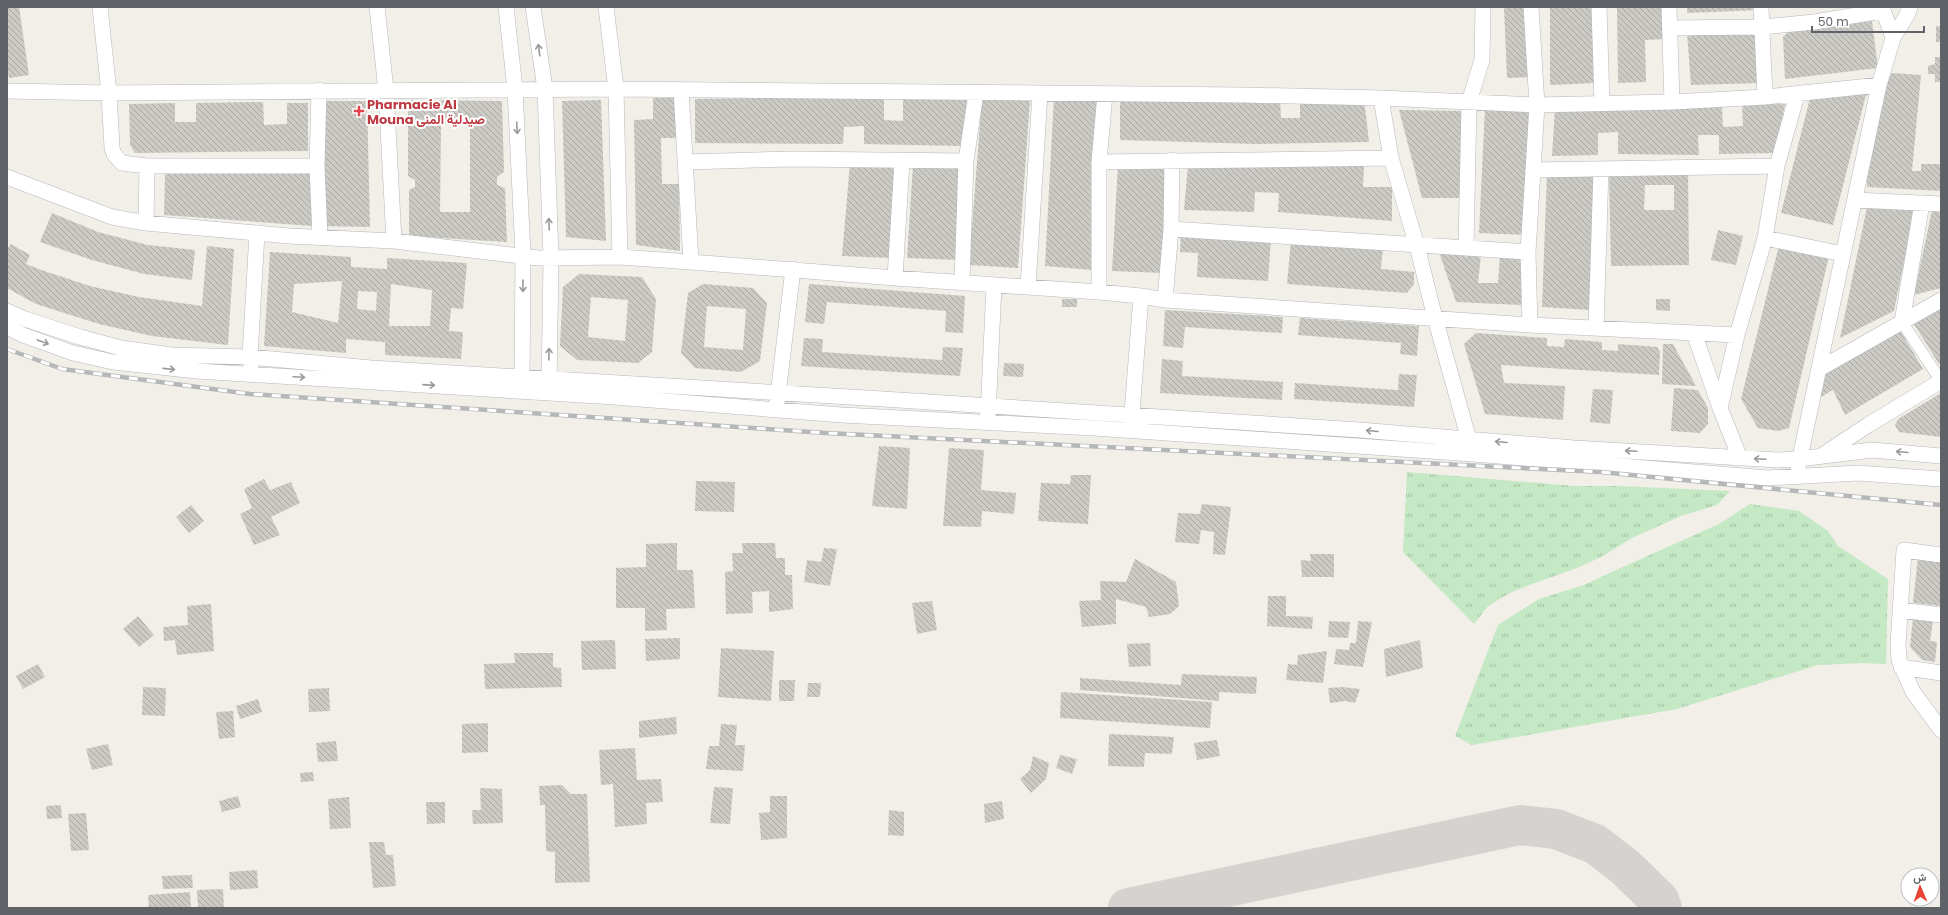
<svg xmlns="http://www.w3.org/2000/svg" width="1948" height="915" font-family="Poppins,Vazirmatn,sans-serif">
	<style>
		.grass { fill: url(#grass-tufts) }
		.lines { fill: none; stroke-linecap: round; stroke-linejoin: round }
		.taxiway { stroke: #d4d3d0; stroke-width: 40 }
		.building { fill: url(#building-back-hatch); fill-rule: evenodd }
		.pedestrian-casing { stroke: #b5b8bc; stroke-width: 12 }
		.minor-casing { stroke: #b5b8bc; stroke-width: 16 }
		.pedestrian { stroke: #fff; stroke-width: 11 }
		.minor { stroke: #fff; stroke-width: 15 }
		.rail-casing { stroke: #b6b7b8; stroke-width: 4.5 }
		.rail { stroke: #fff; stroke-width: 3; stroke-dasharray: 9; stroke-linecap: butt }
		.oneway { stroke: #979a9d }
		.health-dot { fill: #e0444e; stroke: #fff; stroke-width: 1.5 }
		.labels { text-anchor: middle; stroke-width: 4; stroke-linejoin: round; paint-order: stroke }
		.health-label { font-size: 13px; font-weight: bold; fill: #be3a42; stroke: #fff; text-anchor: start }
	</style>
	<defs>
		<pattern id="grass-tufts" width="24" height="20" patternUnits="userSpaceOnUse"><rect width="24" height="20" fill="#c5e8c5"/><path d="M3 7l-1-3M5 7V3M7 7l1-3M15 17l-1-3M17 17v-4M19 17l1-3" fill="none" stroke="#a3c0a4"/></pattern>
		<pattern id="building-back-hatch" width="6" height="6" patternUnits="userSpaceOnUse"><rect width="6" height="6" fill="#cccac5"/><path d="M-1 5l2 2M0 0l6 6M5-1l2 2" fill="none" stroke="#a9a8a4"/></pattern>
	</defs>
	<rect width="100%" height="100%" fill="#f1efe8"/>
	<path class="grass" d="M1407,472L1574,486H1619L1730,491L1717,505L1681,516L1632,538L1601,557L1577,568L1532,584L1510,593L1488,606L1474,624L1403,552Z
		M1750,504L1799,511L1828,531L1838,546L1888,579L1886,664L1862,663L1818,665L1677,709L1472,745L1455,736L1498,625L1539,599L1584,585L1614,571L1719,524Z"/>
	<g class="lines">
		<path class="taxiway" d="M1128,908L1520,825L1556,829L1595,844L1625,867L1659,900L1662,908"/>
	</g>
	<path class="building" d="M7,7H19L29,75L9,78L7,63Z
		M1504,7H1529L1531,77L1507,78Z
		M1550,7H1594L1596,83L1550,85Z
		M1617,7H1665L1666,39L1645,40L1646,82L1618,83Z
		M1687,7H1760V10L1687,13Z
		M1872,21L1878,68L1785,79L1783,37L1788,32Z
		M1936,26H1941V42H1936Z
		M1758,32L1760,83L1691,85L1687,33Z
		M1935,57H1941V82H1935V74H1928V66L1935,64Z
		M1892,73L1921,75L1912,171H1921V164H1941V191L1867,187V164L1884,83Z
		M1867,91L1833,225L1781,213L1810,98Z
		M884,96V120L903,121V96H968L962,146L864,144V126L844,127L843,144L695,143V99Z
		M1054,96L1101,98L1092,270L1045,266Z
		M1120,97L1280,98L1281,118H1300V99H1364L1369,142L1257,144L1120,140Z
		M653,98H678L679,138H661L662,184H679L680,251L636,245L634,120L653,119Z
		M982,98L1030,100L1018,268L969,265Z
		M408,100L502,101L504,172L497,177V185L505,188L507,242L409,236V190L415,187V180L408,176ZM441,124L470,125V212H440Z
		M601,100L606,241L566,237L562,101Z
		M322,101H367L370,227L323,226Z
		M263,102L264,125L287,124V103H308V151L135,153L130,145L129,104L175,103V122H196V103Z
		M1785,104L1776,153L1719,154V135H1698L1699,155L1618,154V132L1598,133V155L1552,156L1555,109L1722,107L1723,127L1743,126L1742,105Z
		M1485,108L1532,110L1526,235L1479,233Z
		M1399,110L1465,111L1463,198H1422Z
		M850,163L895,165L891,258L842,256Z
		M1118,163L1168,164L1164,273L1112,271Z
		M913,164L964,165L959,260L907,258Z
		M1188,164H1364L1363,187H1392V221L1278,212L1279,193L1255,192L1254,212L1184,210Z
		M1688,170L1689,265L1611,266L1609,171ZM1645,185H1674V210H1644Z
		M165,172H313L312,226L164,215Z
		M1547,173L1597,174L1590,310L1542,307Z
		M1867,207L1915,209L1894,311L1840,338Z
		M1932,210L1941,211V288L1914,295Z
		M52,213L98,232L148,245L195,250L192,280L144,274L92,260L40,242Z
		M1718,230L1743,236L1736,265L1711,260Z
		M1181,233L1271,239L1268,281L1197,277L1198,253L1180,252Z
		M1291,240L1383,247L1381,269L1414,272V284L1407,293L1287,284Z
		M11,244L30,255L26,264L44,271L90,286L139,297L202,306L207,246L234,249L228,345L152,336L99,324L36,304L7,288V249Z
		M1779,245L1829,256L1789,428L1778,431L1758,428L1741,399Z
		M270,252L351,257V267L387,269V258L467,263L463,309L451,308L449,331L463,332L461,359L385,355V342L346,339V353L264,346ZM342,281L338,323L292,312L294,284ZM391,284L432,290L430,326H389ZM358,291L377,292L376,311L357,309Z
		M1439,252L1481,255L1478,283H1498L1500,256L1525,257L1521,305L1456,302Z
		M579,274L642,277L656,299L652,352L638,363L577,360L560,346L563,287ZM591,297L628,300L625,341L588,337Z
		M703,284L753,288L767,303L760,361L741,372L695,368L681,353L688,293ZM707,306L746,309L743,350L704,347Z
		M809,284L965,296L963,333L945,332L946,311L827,302L824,324L805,322Z
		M1062,299H1077V307H1062Z
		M1656,299H1670V311L1656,310Z
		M1941,305V363L1939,364L1912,321Z
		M1165,310L1283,317L1282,333L1185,327L1183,348L1163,346Z
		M1300,318L1419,326L1417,356L1400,354L1401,343L1298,335Z
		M1900,330L1923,369L1845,415L1833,390L1819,398L1824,370Z
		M1476,333L1547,338V346L1564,347L1565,339L1602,342V350L1618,351V344L1657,347L1660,352L1659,375L1501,365L1504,383L1565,386L1563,420L1485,414L1464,344Z
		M804,338L823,339L822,352L942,360L943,347L963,348L960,376L801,366Z
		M1663,344H1673L1696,386L1662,384Z
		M1162,359L1183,361L1182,376L1283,382L1282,400L1160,393Z
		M1004,363L1024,364L1023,377L1003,376Z
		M1399,374L1417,375L1414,407L1294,399L1295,383L1398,390Z
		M1674,388L1698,390L1708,408V424L1700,433L1671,431Z
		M1593,389L1613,390L1610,424L1590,422Z
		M1941,393V437L1899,432L1895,425L1898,419Z
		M879,446L910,448L907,509L872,506Z
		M949,448L984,450L981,490L1016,493L1014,514L982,511L981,527L943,526Z
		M1071,475H1091L1088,524L1038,521L1041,483L1070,484Z
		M264,479L270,490L291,482L300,503L271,517L280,535L254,545L240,514L252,508L244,489Z
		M696,481L735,482L734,512L695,511Z
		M1202,504L1231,507L1225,555L1213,554L1214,532L1201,530L1199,544L1175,542L1178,513L1200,514Z
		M191,505L204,521L189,533L176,517Z
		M677,543V570H693L695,608L666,609L667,630L645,631V608H616V568L646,567V544Z
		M742,543H775L776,558H785V575H792L793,609L769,612V591L752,592L753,613L726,614L725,572L733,571L732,553H743Z
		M824,548L837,549L830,586L804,582L807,560L821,562Z
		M1310,554H1334V577H1302L1301,560L1311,561Z
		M1918,557L1941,560V606L1913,603Z
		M1135,559L1176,582L1179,606L1170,614L1149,617L1146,607L1116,599V624L1082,627L1079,601L1101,600L1100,581L1126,582Z
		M1268,596H1286V616L1313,617L1312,629L1267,626Z
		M932,601L937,630L917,634L912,603Z
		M211,604L214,651L177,655L175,640L164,641L163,627L188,625L187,606Z
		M138,616L154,635L139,647L123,629Z
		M1913,618L1933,621L1930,641L1937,642L1935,662L1922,660L1910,647Z
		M1329,621L1350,622L1348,638L1328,637Z
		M1358,621L1372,622L1363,667L1334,664L1336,649L1349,650L1350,643H1356Z
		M680,638V659L646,661L645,639Z
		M615,640L616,669L582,670L581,641Z
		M1420,640L1423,668L1386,677L1384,649Z
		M1150,643L1151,666L1129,667L1127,644Z
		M721,648L774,651L771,701L718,697Z
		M1327,651L1323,683L1286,680L1288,664L1297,665L1298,655Z
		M514,653H553V667L561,668L562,687L485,689L484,664L515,663Z
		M38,664L45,677L23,689L16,676Z
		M1182,674L1257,677L1256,694L1219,692V701L1080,690V678L1181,685Z
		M779,680H795L794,701H779Z
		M808,683H821L820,697H807Z
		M143,687L166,688L165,716L142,715Z
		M1342,687L1360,689L1355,703L1345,701L1330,703L1328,688Z
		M329,688L330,711L309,712L308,689Z
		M1061,692L1212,702L1210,728L1060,718Z
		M258,699L262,712L240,719L236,706Z
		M233,711L235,737L219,739L216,712Z
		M676,717L677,734L639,738V721Z
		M488,723V752L462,753V724Z
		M721,724L737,725L735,745H745L743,771L706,769L709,746H719Z
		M1109,734L1174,737L1172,754L1145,753L1144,767L1108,766Z
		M1217,740L1220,756L1197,760L1194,743Z
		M336,741L338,761L318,762L316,743Z
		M108,744L113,765L92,770L86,749Z
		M635,748L637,780L661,779L663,802L646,803L647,824L615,827L613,784L601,785L599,750Z
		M1060,755L1077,759L1072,774L1056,768Z
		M1033,756L1049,763L1046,779L1031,793L1020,779L1030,770Z
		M313,772L314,781L301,782L300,773Z
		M562,785L571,794H587L590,882L555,883V852L546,851L545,805H540L539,786Z
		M714,787L733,788L730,824L710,823Z
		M480,788L502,789L503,823L473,824L472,810H481Z
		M238,796L241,807L222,812L219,801Z
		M770,796H787V838L761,840L759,813L770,812Z
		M349,797L351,828L330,829L328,799Z
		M1002,801L1004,819L985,823L984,804Z
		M426,802H445V823L427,824Z
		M61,805L62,818L47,819L46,806Z
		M889,810L904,812V836L888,835Z
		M86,813L89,850L71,851L68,814Z
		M369,842H384L386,855H393L396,886L373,888Z
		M257,870L258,888L230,890L229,872Z
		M192,875L193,888L163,889L162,876Z
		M223,889L224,908H198L197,890Z
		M190,892L191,908H149L148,895Z"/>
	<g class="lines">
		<defs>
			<path id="pedestrian" d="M1902,322L1941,381"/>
			<path id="minor" d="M100,7L109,93L112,148L114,154L122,163L147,166H317
				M377,7L386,90L394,241
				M506,7L515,89L523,255L522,386
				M533,7L545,89L551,258L549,388
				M606,7L616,89L620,257
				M1599,7L1602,103
				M1669,7L1672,102
				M1761,7L1765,97
				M1882,7L1893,38
				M1670,28L1762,27L1814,22L1882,11
				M319,90L317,166L320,237
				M681,90L691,262
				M7,91L109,93L616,89L1241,95L1381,98L1537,105L1672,102L1765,97L1879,85
				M1381,98L1391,158L1417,246L1435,318L1471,447
				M686,162L793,159L966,161
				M1099,162L1391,158
				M1533,170L1777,166
				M7,177L112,217L146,223L289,236L394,241L538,258L620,257L691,262L895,278L1099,292L1141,296L1165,300L1530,325L1737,335
				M1855,200L1941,204
				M146,223L147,166
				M1171,229L1528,252
				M1765,238L1843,254
				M1466,249L1469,102L1482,60L1483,7
				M895,278L902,161
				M962,283L966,161L976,93
				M1028,287L1040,93
				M1099,292V162L1105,94
				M1165,300L1171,229L1172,160
				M7,311L25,319L80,337L121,348L171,355L250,357L371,368L883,399L1360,430L1574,448L1778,460L1799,459L1872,450L1941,456
				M1902,322L1922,203
				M1530,325L1528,252L1537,105L1531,7
				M7,327L23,335L73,353L113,362L197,371L614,397L842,415L1094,428L1473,454L1768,478L1858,473L1941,479
				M1596,328L1601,169
				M1694,333L1720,408
				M251,367L250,357L257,233
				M1819,369L1941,300
				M777,403L793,269
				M988,416L994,285
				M1131,426L1141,296
				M1824,454L1868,425L1941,381
				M1740,458L1720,408L1737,335L1765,238L1777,166L1797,95
				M1798,467L1879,85L1893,38L1907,15L1910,7
				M1941,555L1904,550L1898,645L1899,660L1913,692L1941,730
				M1900,610L1941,615
				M1901,667L1941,673"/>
		</defs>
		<use href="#pedestrian" class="pedestrian-casing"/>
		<use href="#minor" class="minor-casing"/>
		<use href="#pedestrian" class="pedestrian"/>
		<use href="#minor" class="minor"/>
		<defs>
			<path id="rail" d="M7,349L62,369L250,394L826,433L1601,472L1941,505"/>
		</defs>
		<use href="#rail" class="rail-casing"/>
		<use href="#rail" class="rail"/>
	</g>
	<defs><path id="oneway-shaft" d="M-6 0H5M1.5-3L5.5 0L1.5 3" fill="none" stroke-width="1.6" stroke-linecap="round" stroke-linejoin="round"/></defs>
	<g class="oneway">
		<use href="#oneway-shaft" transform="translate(539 50) rotate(-98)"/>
		<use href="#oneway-shaft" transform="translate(517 128) rotate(87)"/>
		<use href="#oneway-shaft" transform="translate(549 224) rotate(-92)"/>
		<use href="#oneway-shaft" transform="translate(523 286) rotate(90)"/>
		<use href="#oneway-shaft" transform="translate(43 342) rotate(20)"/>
		<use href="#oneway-shaft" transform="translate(549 354) rotate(-89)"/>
		<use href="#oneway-shaft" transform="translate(169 369) rotate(6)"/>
		<use href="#oneway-shaft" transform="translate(299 377) rotate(3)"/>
		<use href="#oneway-shaft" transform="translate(429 385) rotate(4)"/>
		<use href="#oneway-shaft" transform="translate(1372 431) rotate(-175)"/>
		<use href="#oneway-shaft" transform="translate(1501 442) rotate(-175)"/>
		<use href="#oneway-shaft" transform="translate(1631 451) rotate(-177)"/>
		<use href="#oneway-shaft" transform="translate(1902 452) rotate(-175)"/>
		<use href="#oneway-shaft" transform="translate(1760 459) rotate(-177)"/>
	</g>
	<path class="health-dot" d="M357 105h4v4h4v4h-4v4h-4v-4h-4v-4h4z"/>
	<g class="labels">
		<g class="health-label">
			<text x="367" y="109">Pharmacie Al<tspan x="367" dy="15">Mouna صيدلية المنى</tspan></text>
		</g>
	</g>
	<rect width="1948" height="915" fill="none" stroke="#5f6368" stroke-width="16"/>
	<g transform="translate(1920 887) rotate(358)"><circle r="19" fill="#ffffff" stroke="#bfc1c3"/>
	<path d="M0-3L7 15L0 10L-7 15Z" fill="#ea4335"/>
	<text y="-6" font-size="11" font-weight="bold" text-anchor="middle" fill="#5f6368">ش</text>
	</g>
	<path d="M1812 26v6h112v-6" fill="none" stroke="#5f6368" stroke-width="2"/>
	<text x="1818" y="26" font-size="12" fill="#5f6368" stroke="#ffffff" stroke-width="3" paint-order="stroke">50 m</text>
</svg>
